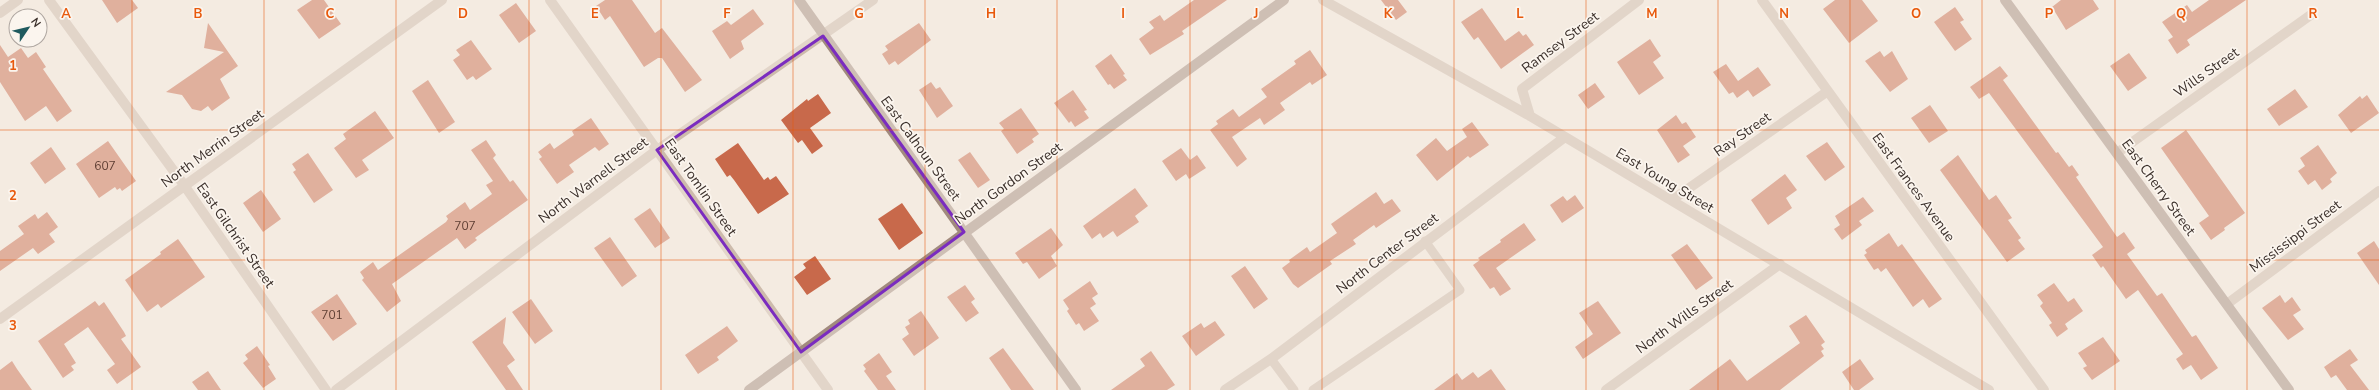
<svg xmlns="http://www.w3.org/2000/svg" width="2379" height="390" font-family="'Nunito Sans',sans-serif">
	<style>
		.building { fill: #c8694b }
		.lines { fill: none; stroke-linecap: round; stroke-linejoin: round }
		.lane { stroke: #cdbbac; stroke-width: 9 }
		.street { stroke: #cdbbac; stroke-width: 10 }
		.secondary { stroke: #a18a7d; stroke-width: 10 }
		.marked { fill: none; stroke: #7b2cbf; stroke-width: 3; stroke-linejoin: round }
		.grid { fill: none; stroke: #e8590c; stroke-width: 1; stroke-opacity: 0.55 }
		.labels { text-anchor: middle; stroke-width: 3.5; stroke-linejoin: round; paint-order: stroke }
		.number-label { font-size: 12px; fill: #5e3e33 }
		.street-label { font-size: 14px; fill: #3b302b; stroke: #fbf5ee }
		.grid-label { font-size: 13px; text-anchor: middle; font-weight: bold; fill: #e8590c; stroke: #fbf5ee; stroke-width: 3.5; stroke-linejoin: round; paint-order: stroke }
	</style>
	<rect width="100%" height="100%" fill="#f4ebe1"/>
	<path class="building" d="M102,0H132L138,8L117,23Z
		M312,0H324L341,24L319,39L297,10Z
		M605,0H632L655,33L662,28L702,80L685,92L662,58H658L644,67L610,16L605,20L596,6Z
		M1194,0H1227L1182,31L1184,34L1150,55L1139,39L1154,28L1149,22L1160,15L1164,21Z
		M1381,0H1398L1407,12L1396,20Z
		M1835,0H1862L1878,21L1849,43L1823,9Z
		M2061,0H2093L2099,9L2066,30L2052,7Z
		M2209,0H2246L2187,40L2190,45L2177,54L2168,40L2173,37L2162,22L2187,5L2192,12Z
		M516,3L536,31L519,43L499,15Z
		M1955,7L1964,20L1960,22L1972,39L1955,51L1934,22Z
		M1482,8L1505,41L1519,31L1523,36L1526,34L1534,45L1501,69L1478,37L1474,40L1461,22Z
		M753,9L764,24L741,41L744,49L730,59L712,31L727,21L731,25Z
		M208,23L238,66L220,79L230,98L212,111L208,106L201,111L192,109L182,95L166,92L224,52L204,48Z
		M919,23L931,40L898,65L895,61L889,65L882,54L888,50L885,46Z
		M1650,39L1661,56L1653,62L1664,78L1639,95L1617,62Z
		M471,40L492,69L476,80L473,76L467,80L453,60L460,55L456,50Z
		M0,45L8,57L21,48L28,58L36,52L46,67L43,69L72,111L57,122L46,106L25,121L0,82Z
		M1310,50L1327,75L1312,85L1310,82L1280,103L1285,110L1264,125L1260,118L1232,137L1247,159L1237,167L1210,130L1218,124L1216,121L1233,109L1239,117L1267,97L1261,89L1296,64L1294,61Z
		M1880,51L1884,57L1892,51L1908,79L1890,92L1865,61Z
		M2129,53L2147,78L2128,91L2110,66Z
		M1111,54L1125,74L1123,75L1127,80L1114,89L1110,84L1108,85L1095,66Z
		M1726,64L1738,81L1758,67L1771,85L1753,97L1748,90L1737,98L1733,92L1729,94L1713,72Z
		M2000,66L2008,76L2003,80L2056,153L2058,152L2069,167L2072,165L2079,175L2076,177L2117,237L2124,232L2135,248L2127,254L2157,296L2162,293L2192,337L2196,335L2218,368L2201,380L2191,365L2183,370L2176,359L2183,354L2138,290L2126,299L2103,266L2101,268L2092,255L2103,247L1989,93L1979,99L1970,87Z
		M428,80L455,122L439,133L412,91Z
		M931,82L936,89L940,87L953,106L937,118L919,90Z
		M1595,83L1605,97L1588,109L1578,95Z
		M2295,89L2308,107L2279,126L2267,109Z
		M1073,90L1087,110L1084,111L1089,118L1075,127L1071,121L1069,123L1054,103Z
		M818,94L831,113L810,128L823,146L812,154L802,140L798,143L781,120L807,99L808,101Z
		M2367,95L2379,113L2351,133L2338,115L2360,96L2362,99Z
		M1930,105L1948,131L1929,143L1911,118Z
		M1021,108L1039,134L1032,139L1034,142L1017,154L1001,131L1004,129L999,123Z
		M375,111L394,138L362,160L369,170L356,178L334,148L346,139L343,134Z
		M1676,115L1682,124L1686,122L1696,137L1683,146L1690,155L1678,163L1657,130Z
		M591,118L609,144L599,151L595,147L569,165L574,172L557,184L539,159L542,157L538,152L550,143L554,149L574,135L572,131Z
		M1472,122L1489,145L1470,158L1468,156L1437,181L1416,155L1436,138L1447,151L1467,137L1462,129Z
		M2186,130L2245,213L2224,228L2225,230L2211,240L2199,223L2209,216L2161,148Z
		M486,140L496,155L493,158L510,182L513,180L528,200L475,238L477,240L465,249L457,238L392,284L401,301L387,312L362,280L364,278L360,272L373,262L378,270L446,222L448,219L446,216L465,202L470,210L492,194L486,185L493,181L471,150Z
		M108,141L136,181L122,191L120,188L117,190L115,187L99,198L76,164Z
		M1827,142L1845,167L1825,181L1806,156Z
		M738,143L764,180L768,177L770,180L776,176L789,194L758,214L734,180L730,175L727,177L715,159Z
		M2318,145L2337,173L2330,179L2332,182L2322,190L2315,180L2308,185L2298,171L2305,166L2300,158Z
		M51,147L66,169L45,184L30,163Z
		M1181,148L1190,160L1197,155L1206,168L1189,179L1186,174L1176,181L1162,161Z
		M970,152L990,180L978,188L958,160Z
		M308,153L333,190L314,203L293,172L296,170L292,164Z
		M1958,155L1989,200L1996,195L2012,218L2008,220L2021,238L2018,240L2025,249L2007,262L1940,170Z
		M1785,174L1797,190L1786,198L1792,208L1768,225L1751,200Z
		M1135,188L1148,206L1135,216L1139,222L1117,237L1113,231L1103,238L1100,233L1092,239L1083,226Z
		M261,190L281,219L263,232L243,203Z
		M1376,192L1384,204L1392,199L1401,211L1376,228L1374,225L1353,240L1356,244L1330,261L1332,264L1298,288L1293,284L1282,268L1290,262L1289,260L1307,247L1310,252L1337,233L1331,224Z
		M1575,195L1584,208L1562,223L1550,205L1563,196L1567,201Z
		M1863,197L1874,211L1859,221L1862,225L1842,240L1834,229L1840,225L1835,216Z
		M902,203L923,233L899,250L878,219Z
		M650,208L670,238L655,248L634,219Z
		M47,212L58,227L49,234L55,242L38,254L33,248L0,271V251L24,234L18,226L35,214L38,219Z
		M1524,223L1536,240L1496,268L1511,289L1500,296L1494,287L1490,289L1473,265L1480,260L1478,258L1501,242L1500,240Z
		M1051,228L1063,245L1051,256L1057,266L1039,279L1027,262L1023,264L1015,253Z
		M1889,233L1898,247L1902,244L1942,299L1929,308L1923,299L1913,307L1886,268L1881,272L1878,268L1874,270L1864,255L1867,253L1865,250Z
		M610,237L637,276L622,287L594,248Z
		M178,239L205,277L161,308L158,304L147,312L125,280L161,254L160,252Z
		M2374,241L2379,249V285L2357,253Z
		M1687,244L1713,278L1696,290L1671,255Z
		M815,256L831,279L807,295L794,277L806,268L803,264Z
		M1245,266L1268,299L1254,309L1231,276Z
		M1090,281L1098,294L1092,298L1096,304L1090,308L1099,321L1084,331L1079,323L1076,325L1067,311L1069,309L1063,300Z
		M2054,283L2068,302L2074,298L2083,311L2065,324L2068,329L2057,337L2049,325L2052,323L2040,306L2043,303L2037,295Z
		M965,285L975,299L971,302L979,313L966,322L947,297Z
		M337,294L357,324L333,341L311,312Z
		M2280,295L2285,303L2292,297L2301,310L2293,315L2304,329L2288,340L2262,308Z
		M531,299L553,331L535,344L512,312Z
		M95,301L99,306L104,302L124,332L126,336L121,339L141,367L117,384L107,370L115,364L88,327L64,344L76,363L71,366L74,370L63,378L38,341Z
		M1598,301L1621,333L1583,359L1575,347L1593,334L1579,313Z
		M921,311L939,338L914,356L902,339L909,334L905,327L910,324L908,320Z
		M1806,315L1825,342L1821,345L1824,349L1821,351L1824,356L1780,390H1689L1730,359L1747,381L1800,343L1789,326Z
		M506,317L503,343L515,360L507,366L523,390H506L472,342Z
		M1215,321L1225,335L1196,356L1182,336L1201,323L1204,328Z
		M727,326L738,341L717,357L719,360L698,374L685,355Z
		M2103,337L2120,361L2092,380L2083,368L2087,366L2078,353Z
		M257,346L270,365L268,366L276,379L263,388L243,363L248,359L245,355Z
		M1003,348L1034,390H1011L989,358Z
		M2350,349L2358,360L2350,365L2369,390H2347L2336,375L2331,378L2324,367Z
		M1151,351L1175,385L1167,390H1111L1145,366L1140,359Z
		M879,353L892,372L886,376L896,390H878L864,371L866,369L863,365Z
		M1860,359L1874,379L1859,390H1854L1842,372Z
		M12,361L17,369L32,390H0V370Z
		M1491,369L1506,390H1434L1457,373L1462,380L1473,372L1478,378Z
		M208,371L221,390H198L192,382Z"/>
	<g class="lines">
		<path class="lane" d="M1271,359L1294,390
			M1313,390L1460,290L1425,241"/>
		<path class="street" d="M49,0L184,185L326,390
			M550,0L828,390
			M1323,0L1530,116L1989,390
			M1762,0L2044,390
			M0,13L18,0
			M1530,116L1522,89L1639,0
			M2117,153L2312,14
			M1672,200L1828,91
			M2227,304L2379,191
			M0,319L442,0
			M336,390L657,150L873,0
			M1225,390L1271,359L1565,137
			M1606,390L1780,264"/>
		<path class="secondary" d="M799,0L1076,390
			M2005,0L2289,390
			M749,390L1284,0"/>
	</g>
	<path d="M0 0H2379V390H0ZM823,36L964,232L801,352L657,150Z" fill="#f4ebe1" fill-opacity=".55" fill-rule="evenodd"/>
	<path class="marked" d="M823,36L964,232L801,352L657,150Z"/>
	<path class="grid" d="M132,0V390M264,0V390M396,0V390M529,0V390M661,0V390M793,0V390M925,0V390M1057,0V390M1190,0V390M1322,0V390M1454,0V390M1586,0V390M1718,0V390M1850,0V390M1982,0V390M2115,0V390M2247,0V390M0,130H2379M0,260H2379"/>
	<g class="labels">
		<g class="number-label">
			<text x="105" y="170">607</text>
			<text x="465" y="230">707</text>
			<text x="332" y="319">701</text>
		</g>
		<g class="street-label">
			<text transform="translate(1560 42) rotate(-37)" y="5">Ramsey Street</text>
			<text transform="translate(2206 72) rotate(-35)" y="5">Wills Street</text>
			<text transform="translate(1742 134) rotate(-35)" y="5">Ray Street</text>
			<text transform="translate(212 148) rotate(-36)" y="5">North Merrin Street</text>
			<text transform="translate(921 148) rotate(54)" y="5">East Calhoun Street</text>
			<text transform="translate(593 180) rotate(-37)" y="5">North Warnell Street</text>
			<text transform="translate(1665 180) rotate(31)" y="5">East Young Street</text>
			<text transform="translate(1008 183) rotate(-36)" y="5">North Gordon Street</text>
			<text transform="translate(701 187) rotate(55)" y="5">East Tomlin Street</text>
			<text transform="translate(1914 187) rotate(54)" y="5">East Frances Avenue</text>
			<text transform="translate(2159 187) rotate(54)" y="5">East Cherry Street</text>
			<text transform="translate(236 235) rotate(55)" y="5">East Gilchrist Street</text>
			<text transform="translate(2295 236) rotate(-37)" y="5">Mississippi Street</text>
			<text transform="translate(1387 253) rotate(-37)" y="5">North Center Street</text>
			<text transform="translate(1684 316) rotate(-36)" y="5">North Wills Street</text>
		</g>
	</g>
	<g class="grid-label">
		<text x="66" y="18">A</text>
		<text x="198" y="18">B</text>
		<text x="330" y="18">C</text>
		<text x="463" y="18">D</text>
		<text x="595" y="18">E</text>
		<text x="727" y="18">F</text>
		<text x="859" y="18">G</text>
		<text x="991" y="18">H</text>
		<text x="1123" y="18">I</text>
		<text x="1256" y="18">J</text>
		<text x="1388" y="18">K</text>
		<text x="1520" y="18">L</text>
		<text x="1652" y="18">M</text>
		<text x="1784" y="18">N</text>
		<text x="1916" y="18">O</text>
		<text x="2049" y="18">P</text>
		<text x="2181" y="18">Q</text>
		<text x="2313" y="18">R</text>
		<text x="13" y="70">1</text>
		<text x="13" y="200">2</text>
		<text x="13" y="330">3</text>
	</g>
	<g transform="translate(28 28) rotate(55)"><circle r="19" fill="#fbf5ee" stroke="#aea6a0"/>
	<path d="M0-3L7 15L0 10L-7 15Z" fill="#1f5a5e"/>
	<text y="-6" font-size="11" font-weight="bold" text-anchor="middle" fill="#3b302b">N</text>
	</g>
</svg>
